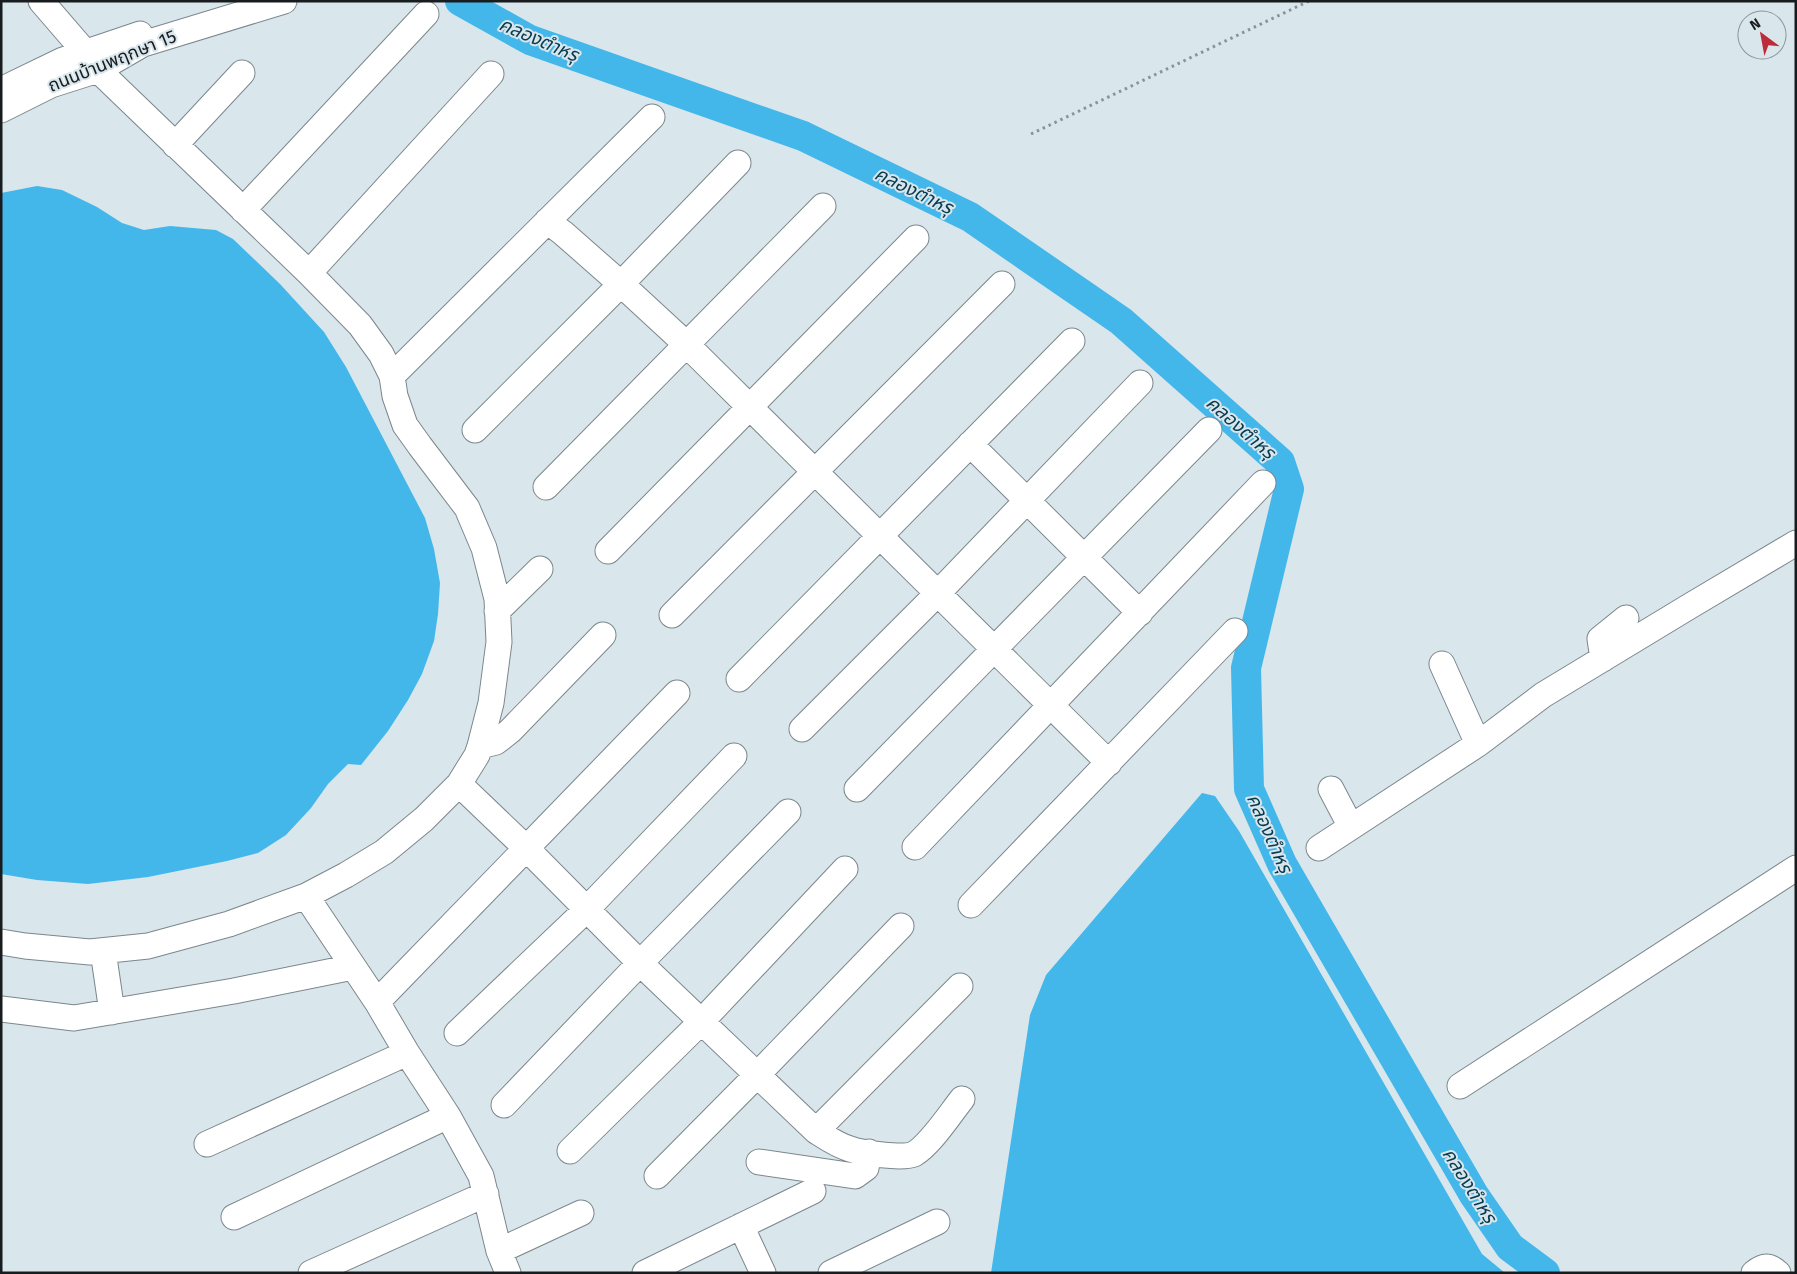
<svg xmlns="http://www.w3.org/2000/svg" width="1797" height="1274" font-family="'Fira Sans','Noto Sans Thai',sans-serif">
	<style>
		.water { fill: #43b7ea }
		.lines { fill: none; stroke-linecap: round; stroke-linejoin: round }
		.river { stroke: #43b7ea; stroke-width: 30 }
		.minor-casing { stroke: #7b878d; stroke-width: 27 }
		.path { stroke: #899398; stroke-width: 3; stroke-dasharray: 2.5 4; stroke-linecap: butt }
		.minor { stroke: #fff; stroke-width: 25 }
		.labels { text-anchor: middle; stroke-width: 4; stroke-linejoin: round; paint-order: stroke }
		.street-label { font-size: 18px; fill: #181c1f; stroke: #d9e6ec }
		.water-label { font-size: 19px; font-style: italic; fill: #083b50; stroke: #d9e6ec }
	</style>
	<rect width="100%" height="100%" fill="#d9e6ec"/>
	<path class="water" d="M37,186L62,190L97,207L122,223L144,230L170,226L216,230L233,239L280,284L324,332L346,367L425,518L434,549L440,583L438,614L434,641L422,674L408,700L388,731L361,765L348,764L328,784L311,808L286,835L258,853L227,861L148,877L88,884L37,880L1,874V193Z
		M1202,793L1215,796L1239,831L1482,1254L1505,1273H991L1030,1015L1046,975Z"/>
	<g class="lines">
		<path class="river" d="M460,1L530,40L803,136L970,217L1121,321L1280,462L1289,489L1246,668L1249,789L1282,864L1474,1195L1510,1247L1545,1273"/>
		<defs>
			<path id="minor" d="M1,90L63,60L140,34
				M1,110L51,85L98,70L143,44L284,1
				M175,145L242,73
				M243,210L426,14
				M547,221L563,233L621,284L686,344L1109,763
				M309,273L491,74
				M392,376L652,117
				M475,430L621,284L738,163
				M970,444L1140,613
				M546,487L823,206
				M608,551L916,238
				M497,611L540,569
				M672,615L1002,284
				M1603,659L1600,639L1626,618
				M1442,664L1478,744
				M739,679L1072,341
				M802,729L938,593L1140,383
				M480,746L496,742L510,731L603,635
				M459,784L527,849L640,963L816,1131C827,1138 837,1145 850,1149C861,1153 903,1159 914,1154C930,1145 950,1114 962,1099
				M857,789L1209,430
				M1331,789L1351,827
				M915,847L1263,483
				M1319,848L1478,744L1543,695L1690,606L1796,543
				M306,896L377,1002L407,1053L448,1116L481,1176L499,1251L508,1273
				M971,905L1235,631
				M1,942L25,946L90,952L148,946L229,924L306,896L346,875L384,852L424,819L459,784L477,755L480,746L491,703L499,642L497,599L484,548L467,508L420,446L405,425L395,396L392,376L381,354L360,325L309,273L98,70L85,52L41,1
				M103,951L112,1012
				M377,1002L677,693
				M1,1009L74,1018L234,991L353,967
				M457,1033L586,910L734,756
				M1460,1086L1796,868
				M504,1105L640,963L788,812
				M816,1131L960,986
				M207,1144L407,1053
				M570,1151L701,1022L845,869
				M759,1162L855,1176L866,1168L869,1152
				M657,1176L758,1074L901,926
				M234,1217L448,1116
				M741,1226L763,1273
				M499,1251L581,1213
				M311,1273L486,1194
				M645,1273L813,1191
				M831,1273L937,1222
				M1754,1273C1764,1265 1769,1265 1778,1273"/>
		</defs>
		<use href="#minor" class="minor-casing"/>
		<path class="path" d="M1031,134L1309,1"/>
		<use href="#minor" class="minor"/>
	</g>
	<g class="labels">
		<g class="street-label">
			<text transform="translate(112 61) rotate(-22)" y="6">ถนนบ้านพฤกษา 15</text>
		</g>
		<g class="water-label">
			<text transform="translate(539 39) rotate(23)" y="7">คลองตำหรุ</text>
			<text transform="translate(914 190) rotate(26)" y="7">คลองตำหรุ</text>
			<text transform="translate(1241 427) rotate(41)" y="7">คลองตำหรุ</text>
			<text transform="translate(1270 833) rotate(66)" y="7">คลองตำหรุ</text>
			<text transform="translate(1470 1185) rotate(58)" y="7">คลองตำหรุ</text>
		</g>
	</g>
	<rect width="1797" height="1274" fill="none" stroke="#181c1f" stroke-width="5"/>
	<g transform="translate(1762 35) rotate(328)"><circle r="24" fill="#d9e6ec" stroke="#8c959a"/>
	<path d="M0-4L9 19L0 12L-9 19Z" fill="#bd2c3a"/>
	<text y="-8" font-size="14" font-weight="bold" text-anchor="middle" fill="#181c1f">N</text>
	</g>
</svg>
